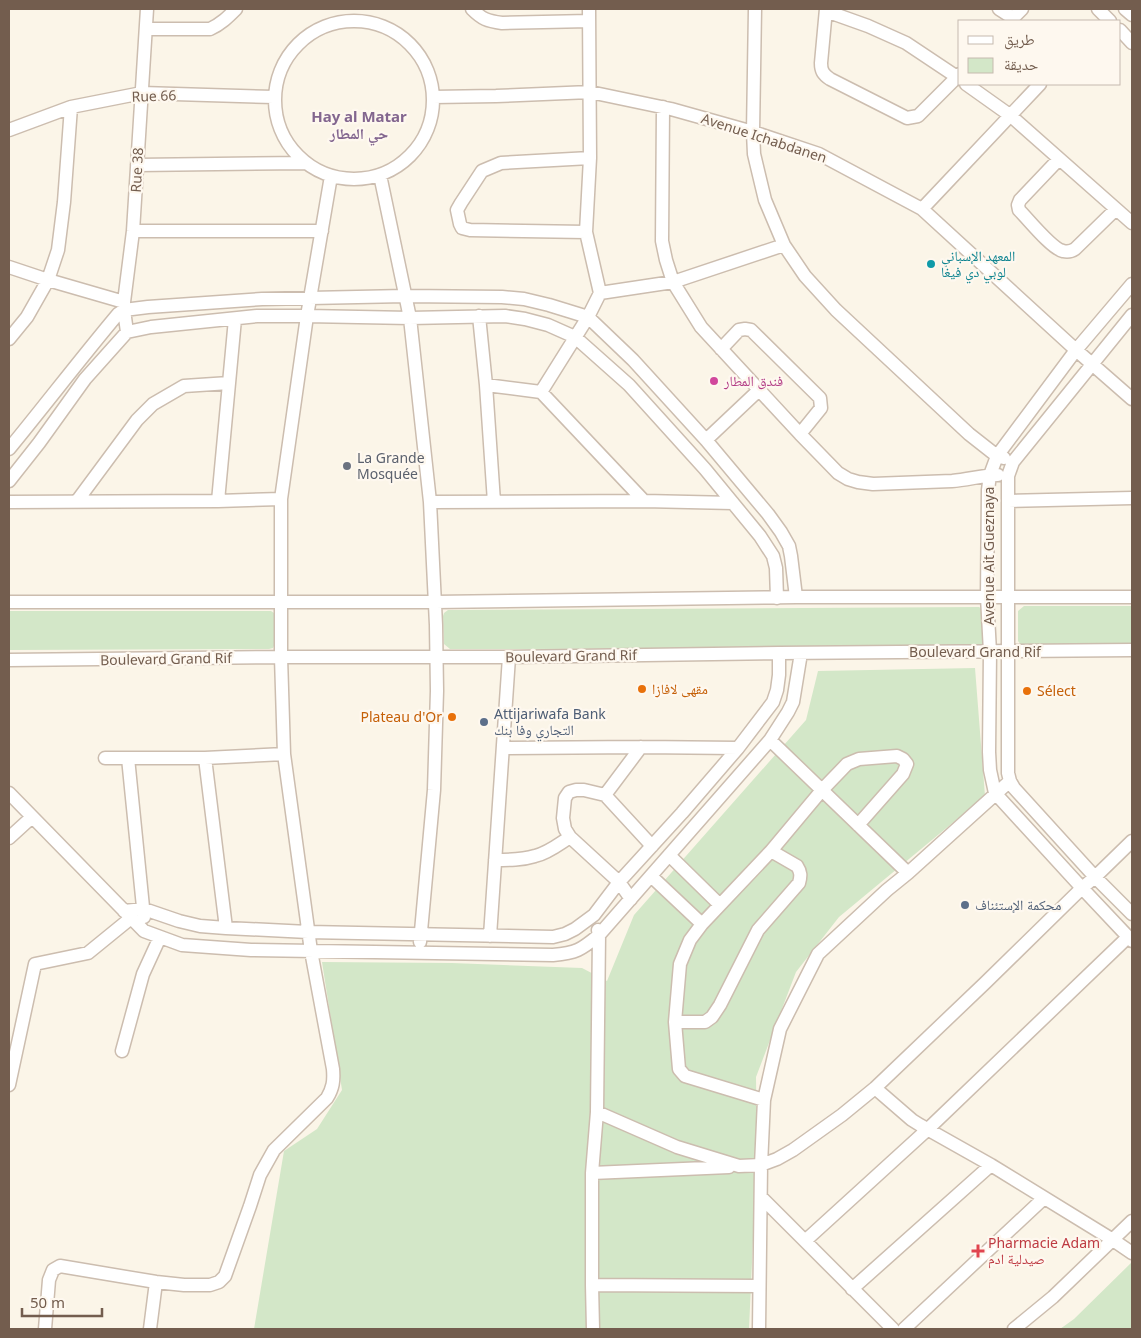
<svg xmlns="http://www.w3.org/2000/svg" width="1141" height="1338" font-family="'Noto Sans','Noto Naskh Arabic',sans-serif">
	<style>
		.green { fill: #d3e7c8 }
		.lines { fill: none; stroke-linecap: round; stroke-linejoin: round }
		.minor-casing { stroke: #ccbdaf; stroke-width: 15 }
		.minor { stroke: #fff; stroke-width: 12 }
		.culture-dot { fill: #0f9aa8; stroke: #fef8ef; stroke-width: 2 }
		.hotel-dot { fill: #d1479c; stroke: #fef8ef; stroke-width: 2 }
		.worship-dot { fill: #6b7280; stroke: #fef8ef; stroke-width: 2 }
		.food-dot { fill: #e8710a; stroke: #fef8ef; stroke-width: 2 }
		.service-dot { fill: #5c6f8a; stroke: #fef8ef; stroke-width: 2 }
		.health-dot { fill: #e0444e; stroke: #fef8ef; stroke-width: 2 }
		.labels { text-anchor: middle; stroke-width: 4.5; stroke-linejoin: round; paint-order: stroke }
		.street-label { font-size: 14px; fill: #735d4e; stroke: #fef8ef }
		.culture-label { font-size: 14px; fill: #0d838f; stroke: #fef8ef; text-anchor: start }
		.hotel-label { font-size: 14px; fill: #b23c85; stroke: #fef8ef; text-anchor: start }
		.worship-label { font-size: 14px; fill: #5b616d; stroke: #fef8ef; text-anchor: start }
		.food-label { font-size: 14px; fill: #c56008; stroke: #fef8ef; text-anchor: start }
		.service-label { font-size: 14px; fill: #4e5e75; stroke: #fef8ef; text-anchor: start }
		.health-label { font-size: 14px; fill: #be3a42; stroke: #fef8ef; text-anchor: start }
		.neighbourhood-label { font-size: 15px; font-weight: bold; fill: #83668f; stroke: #fef8ef }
	</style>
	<rect width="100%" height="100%" fill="#fbf5e8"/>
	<path class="green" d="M1024,606H1132V647L1022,646L1018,641V611Z
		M979,607L982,609L985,643L978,648L450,649L444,644L443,616L444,613L448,610Z
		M9,611H271L274,613L275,644L273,648L269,649L9,650Z
		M975,668L985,796L839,917L796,972L756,1077L757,1152L749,1329H254L284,1151L317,1129L342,1090L322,962L452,963L582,968L607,981L634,915L806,720L818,671Z
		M1132,1262V1329H1060L1074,1319Z"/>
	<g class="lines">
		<defs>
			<path id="minor" d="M472,9C482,19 487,21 502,23L589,21
				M755,9L753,132L754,154L765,200L784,245L805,276L836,310L969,434L997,456L1004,458
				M826,9L821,63C821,71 823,74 830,79L907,118L918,116L960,74
				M999,9L1013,18
				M1098,9L1110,21
				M1125,9L1132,15
				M826,11L868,26L906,43L960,79
				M1010,21L1022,9
				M275 100a79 79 0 1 1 158 0a79 79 0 1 1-158 0Z
				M146,29H210C221,24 228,17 236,9
				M1120,30L1132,43
				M966,84L1011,116L1132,223
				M433,97L496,96L590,92L671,109L753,132L819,154L922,209L1076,350L1132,399
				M663,107L662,241L666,260L673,282L701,327L800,434L838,473L848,479L858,482L873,484L952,481C968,480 983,475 998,475
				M9,130L71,107L142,93L274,97
				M1059,159L1020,200L1018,205L1019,210C1028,219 1052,249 1063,251C1067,252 1072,251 1075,249L1116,209
				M137,165L305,163
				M380,175L410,318L430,502L436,625L437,691L434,790L420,942
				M922,209L1040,84
				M133,231H322
				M586,232L470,230L462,228L460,224L457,210L461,203L482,171L501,163L590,158
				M9,267L48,280L124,302
				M1132,284L1076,350L997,456L990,475L988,490L987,597L990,652L989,752L990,770L995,793L1082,888L1132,941
				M600,293L673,282L784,245
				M1132,315L1013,462L1008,476V773L1010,781L1014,788L1095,877L1132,914
				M479,316L486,385L494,502
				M127,332L124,310V302L133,231L147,9
				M9,339L27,317L48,280L58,250L64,202L71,107
				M721,349L739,330L745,329L751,330L820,398L821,408L800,434
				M486,385L541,392L644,501
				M541,392L588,317L600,293L586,232L590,158L589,9
				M706,440L759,390
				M9,449C46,404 81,358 118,314L124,310L148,307L262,299L405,296L502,297L524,299L549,305L588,317L633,360L706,440L768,514L781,532L789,546L791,556L796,597
				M9,481L39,443L85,379L127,332L151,327L257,316H307L410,318L505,316L525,319L548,325L575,337L629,385L705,469L760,536L773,556L776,568L777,598
				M77,501L137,420L153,404L184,386L229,383
				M218,501L235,319
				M1008,501L1132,498
				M9,502L218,501L281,499
				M430,502L644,501L733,503
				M9,602H435L796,597H1132
				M9,660L281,657H509L779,653L1132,650
				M770,740L908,873
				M504,748L641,747L738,748
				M105,758H205L284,754
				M128,758L144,917
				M205,758L226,928
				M9,793L144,931L182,945L251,950L553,955C576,953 581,950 599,935L770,740L788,712L793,702L801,653
				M605,795L641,747
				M570,837L619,882L631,899
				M9,838L32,817
				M669,855L719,904
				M495,860C509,860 522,860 535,856C548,853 559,844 570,837L565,829L563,818L565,798L569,792L576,790H584L605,795L652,846
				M651,876L702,924
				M124,911L144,909L179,921L200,926L226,928L308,932L553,937L565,934L575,929L594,915L619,882L682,813L738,748L773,702L777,690L779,675V653
				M490,936L509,657
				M675,1022H705L712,1017L720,1005L758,930L799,883C801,876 801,872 797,866L771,851
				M122,1051L143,974L160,937
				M9,1085L35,964L88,953L131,918
				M875,1088L912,1120L920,1125L991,1165L1113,1240L1132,1253
				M764,1100L685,1076L679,1069L675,1022L680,964L690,940L702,924L771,851L822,790L847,764L859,759L897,756L903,759L907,764L903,774L858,825
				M597,1112L677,1147L739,1166L761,1165L777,1159L793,1150L842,1115L875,1088L985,983L1082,888L1095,877L1132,841
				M592,1173L729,1167
				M761,1197L893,1329
				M805,1241L928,1129L1128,937
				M592,1285L758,1286
				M852,1289L991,1165
				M45,1329L49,1280L53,1270L60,1266L156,1282L184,1285H210L219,1282L225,1276L250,1206L260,1175L274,1150L327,1098C333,1088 334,1081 333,1069L311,951L284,754L281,657V499L307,316L331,176
				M150,1329L156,1282
				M593,1329L592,1285V1173L597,1112L599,935L598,930
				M759,1329L761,1165L764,1100L780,1029L818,954L887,890L908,873L1010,781
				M904,1329L1044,1198
				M1014,1329L1053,1297L1132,1221"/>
		</defs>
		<use href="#minor" class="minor-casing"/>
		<use href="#minor" class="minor"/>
	</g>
	<circle class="culture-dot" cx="931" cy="264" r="5"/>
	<circle class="hotel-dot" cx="714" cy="381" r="5"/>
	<circle class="worship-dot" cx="347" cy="466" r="5"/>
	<g class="food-dot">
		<circle cx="642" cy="689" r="5"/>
		<circle cx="1027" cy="691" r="5"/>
		<circle cx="452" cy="717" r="5"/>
	</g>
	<g class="service-dot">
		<circle cx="484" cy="722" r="5"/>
		<circle cx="965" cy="905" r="5"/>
	</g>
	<path class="health-dot" d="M975.5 1243.5h5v5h5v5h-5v5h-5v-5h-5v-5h5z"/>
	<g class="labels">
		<g class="street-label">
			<text transform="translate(154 96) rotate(-2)" y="5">Rue 66</text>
			<text transform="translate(764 138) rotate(18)" y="5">Avenue Ichabdanen</text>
			<text transform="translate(137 170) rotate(-87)" y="5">Rue 38</text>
			<text transform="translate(989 556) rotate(-90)" y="5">Avenue Ait Gueznaya</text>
			<text x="975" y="657">Boulevard Grand Rif</text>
			<text transform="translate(571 656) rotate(-1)" y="5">Boulevard Grand Rif</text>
			<text transform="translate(166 659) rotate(-1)" y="5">Boulevard Grand Rif</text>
		</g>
		<g class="culture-label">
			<text x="941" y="261">المعهد الإسباني<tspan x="941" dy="16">لوبي دي فيغا</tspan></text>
		</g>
		<g class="hotel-label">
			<text x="724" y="386">فندق المطار</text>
		</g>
		<g class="worship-label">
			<text x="357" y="463">La Grande<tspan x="357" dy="16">Mosquée</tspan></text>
		</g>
		<g class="food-label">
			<text x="652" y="694">مقهى لافازا</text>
			<text x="1037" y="696">Sélect</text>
			<text x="442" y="722" text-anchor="end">Plateau d'Or</text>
		</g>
		<g class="service-label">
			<text x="494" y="719">Attijariwafa Bank<tspan x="494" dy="16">التجاري وفا بنك</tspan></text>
			<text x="975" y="910">محكمة الإستئناف</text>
		</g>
		<g class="health-label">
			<text x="988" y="1248">Pharmacie Adam<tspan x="988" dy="16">صيدلية ادم</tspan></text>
		</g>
		<g class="neighbourhood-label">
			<text x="359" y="122">Hay al Matar<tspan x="359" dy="17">حي المطار</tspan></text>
		</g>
	</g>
	<rect width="1141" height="1338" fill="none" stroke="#735d4e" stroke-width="20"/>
	<rect x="958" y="20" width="162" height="65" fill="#fef8ef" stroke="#c6baaf"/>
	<rect x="968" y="36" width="25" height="8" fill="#ffffff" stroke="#c6baaf"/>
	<text x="1004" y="45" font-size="15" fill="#735d4e">طريق</text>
	<rect x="968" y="58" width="25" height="15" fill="#d3e7c8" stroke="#c6baaf"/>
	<text x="1004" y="70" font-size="15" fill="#735d4e">حديقة</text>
	<path d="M22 1308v8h80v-8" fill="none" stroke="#735d4e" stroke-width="2.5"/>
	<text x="30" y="1308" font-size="15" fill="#735d4e" stroke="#fef8ef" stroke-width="4" paint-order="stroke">50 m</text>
</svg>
